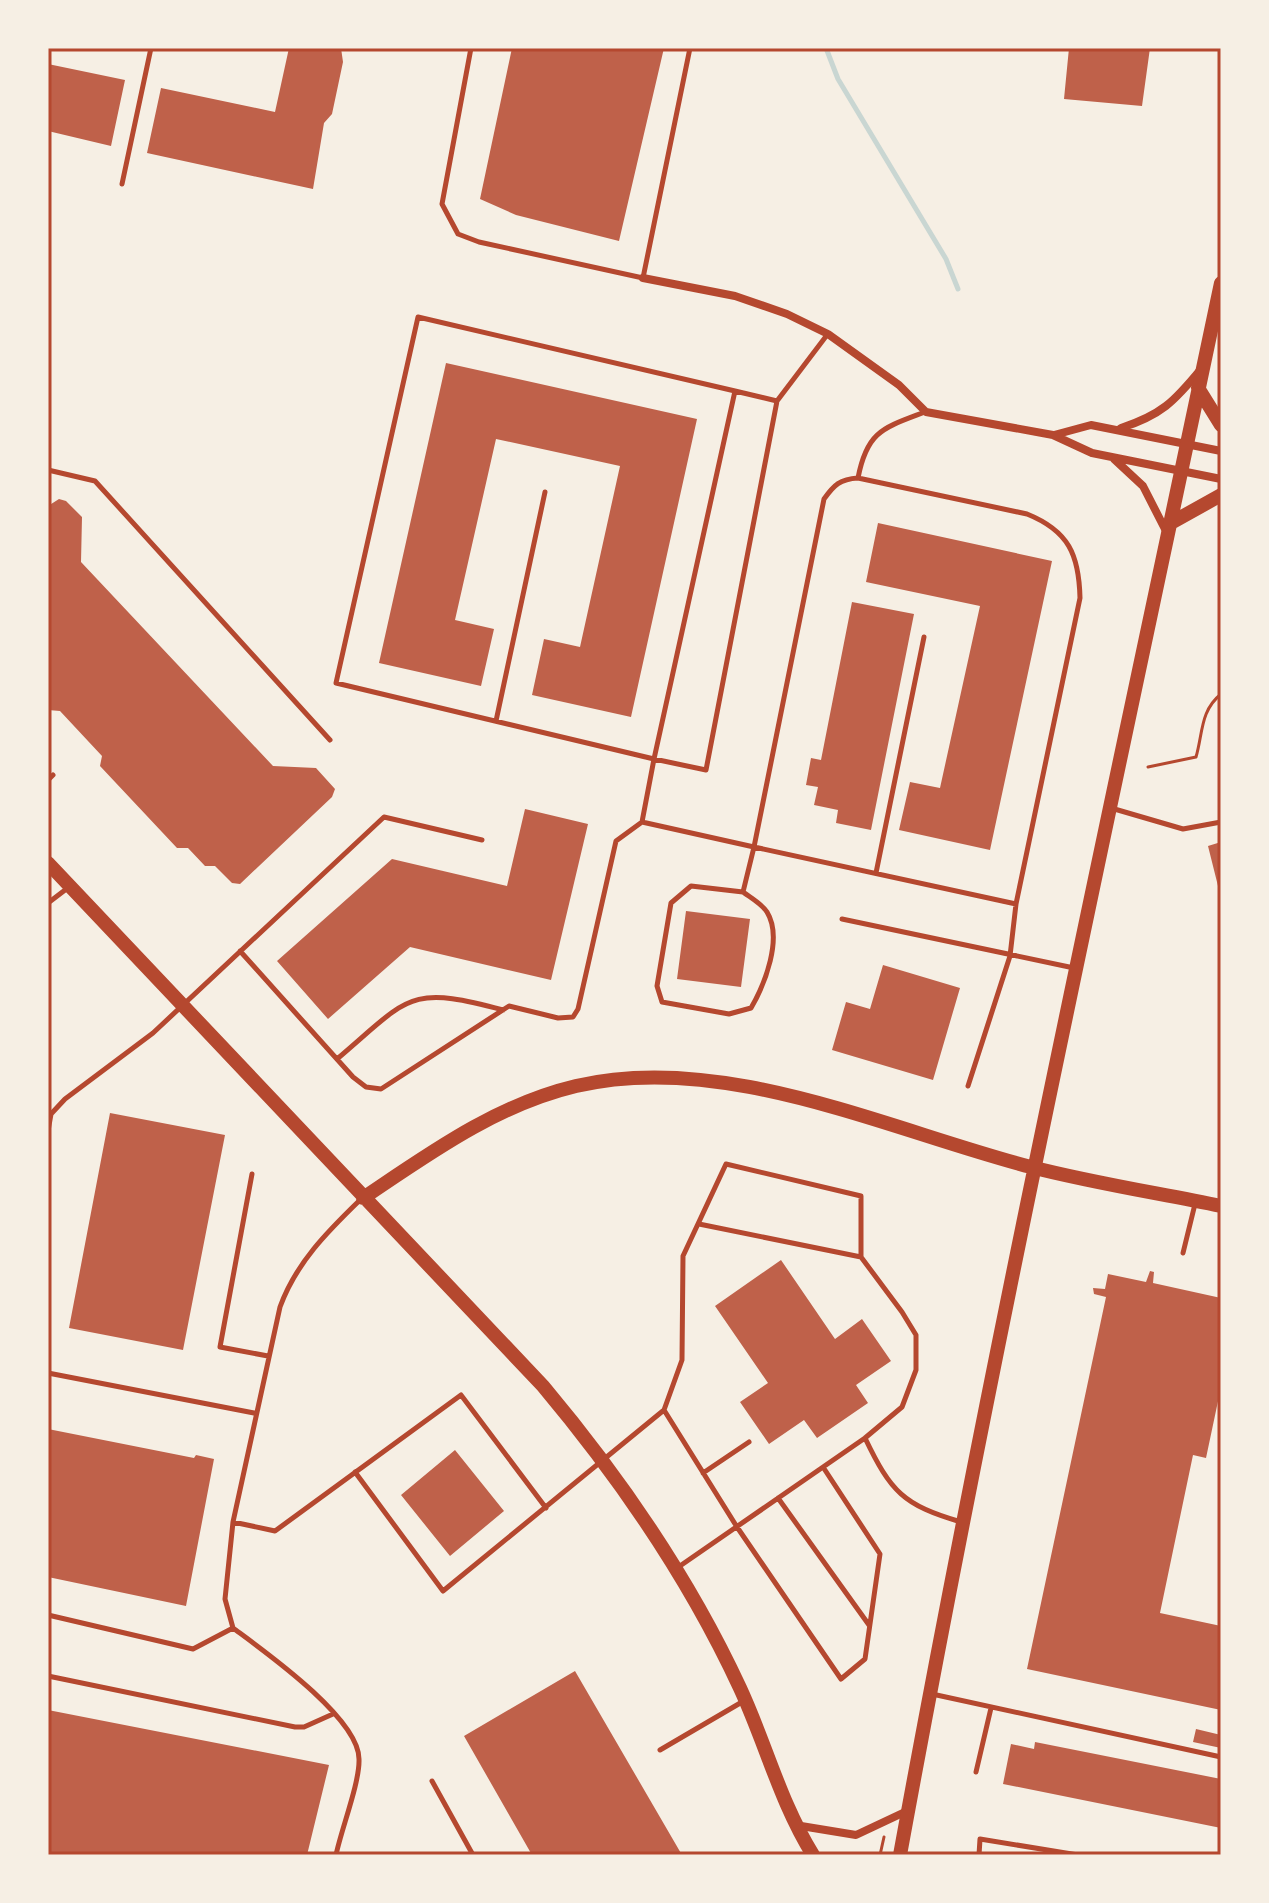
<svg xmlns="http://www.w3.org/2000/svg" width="1269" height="1903" font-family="'Asap Condensed',sans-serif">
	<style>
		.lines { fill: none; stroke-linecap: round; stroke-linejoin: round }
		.stream { stroke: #c9d6d2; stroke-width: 5 }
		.building { fill: #bf614a }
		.path { stroke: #b5482f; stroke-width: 3 }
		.service { stroke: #b5482f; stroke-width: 5 }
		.minor { stroke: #b5482f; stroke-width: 8 }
		.tertiary { stroke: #b5482f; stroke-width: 14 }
		.neatline { fill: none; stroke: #b5482f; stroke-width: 3 }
	</style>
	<rect width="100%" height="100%" fill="#f6efe4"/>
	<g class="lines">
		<path class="stream" d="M826,48L838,79L946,259L958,289"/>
	</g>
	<path class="building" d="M289,48H341L343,62L332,114L324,123L313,189L147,153L161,88L275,112Z
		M512,48H664L619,241L516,215L480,199Z
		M1069,48H1150L1142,106L1064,99Z
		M48,64L125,80L111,146L48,131Z
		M446,363L697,419L631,717L532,695L544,639L580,647L620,466L496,439L455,620L494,629L481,686L379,663Z
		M59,499L66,501L82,517L81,562L273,766L316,768L335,789L332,797L240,884L232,883L215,866H205L188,848H177L100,766L102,756L60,711L48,710V506Z
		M878,523L1052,561L990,850L899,830L910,782L940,788L980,606L866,582Z
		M852,602L914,614L871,830L836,823L838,810L814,805L818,787L806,785L811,758L821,760Z
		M525,809L588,824L551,980L410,947L328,1019L277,961L392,859L507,886Z
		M1221,842V894H1220L1208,846Z
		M686,911L750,919L741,987L677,979Z
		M883,965L960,988L933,1080L832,1050L846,1002L870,1009Z
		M110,1113L225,1135L183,1350L69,1328Z
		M781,1260L835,1339L862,1319L891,1361L856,1385L868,1403L817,1438L804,1420L769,1444L740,1402L768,1383L715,1306Z
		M1150,1271L1154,1272L1153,1283L1221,1298V1387L1206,1458L1193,1455L1160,1613L1221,1626V1710L1027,1669L1106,1297L1094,1294L1093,1288L1105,1289L1108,1274L1146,1282Z
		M48,1429L194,1458L196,1455L214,1459L186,1606L48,1577Z
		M455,1450L504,1511L450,1556L401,1495Z
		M575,1671L682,1855H532L464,1736Z
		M48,1710L329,1765L307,1855H48Z
		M1196,1729L1221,1735V1748L1193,1742Z
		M1035,1742L1221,1779V1828L1003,1784L1011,1744L1034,1749Z"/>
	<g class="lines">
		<path class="path" d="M1148,767L1196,757C1203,733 1200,711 1221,694
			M880,1855L884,1837"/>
		<path class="service" d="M471,48L442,204L458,234L479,242L643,278L690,48
			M122,184L151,48
			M777,401L827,335
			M48,470L95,481L330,740
			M858,478L1027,514C1069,531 1079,555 1080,598L1016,904L754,847L824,499C834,485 840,479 858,478C867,431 883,428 925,412
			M496,721L545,492
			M48,780L53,775
			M1111,808L1183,829L1221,822
			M642,822L654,759L706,770L777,401L735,391L418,317L336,683L654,759L735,391
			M876,873L924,637
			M48,903L69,887
			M842,919L1074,968
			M240,951L353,1077L366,1087L381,1089L509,1006L558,1018L573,1017L578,1009L616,841L642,822L754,847L743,892L691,886L671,903L657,986L662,1002L729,1014L751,1008C765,984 783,938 767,912C762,904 751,898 743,892
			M337,1059C409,998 407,984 503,1010
			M968,1086L1010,956L1016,904
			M48,1131L51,1114L65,1099L153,1033L384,817L482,840
			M252,1174L220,1347L268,1356
			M699,1224L861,1257
			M1183,1253L1195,1204
			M48,1373L254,1413
			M664,1410L737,1527L841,1679L865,1659L880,1554L823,1467
			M355,1472L443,1591L664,1410L682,1360L683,1256L726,1164L861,1196V1257L902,1312L916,1335V1370L902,1407L865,1438
			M703,1473L749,1442
			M778,1498L869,1625
			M233,1522L275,1531L461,1395L546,1508
			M677,1568L865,1438C891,1492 903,1505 961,1522
			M48,1615L193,1649L233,1628
			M233,1628L225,1599L233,1522L280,1307C296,1263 327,1232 360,1200
			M233,1628C264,1651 359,1718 359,1759C360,1782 341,1830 336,1855
			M48,1676L295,1727H304L333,1714
			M932,1694L1221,1757
			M660,1750L742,1702
			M976,1772L991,1708
			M432,1781L473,1855
			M979,1855L980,1839L1078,1855"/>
		<path class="minor" d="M643,278L735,296L787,314L828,334L899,385L926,412L1053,435L1092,453L1221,479
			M1121,428C1161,415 1174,402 1201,369
			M1054,435L1091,425L1221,451
			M1114,459L1143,486L1166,531
			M795,1825L856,1835L907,1811"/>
		<path class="tertiary" d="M1198,388L1221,425
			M1171,523L1221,495
			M48,863L543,1386C621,1479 689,1578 740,1688C766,1744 780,1802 813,1855
			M363,1198C430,1153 496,1105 576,1086C723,1051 889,1130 1031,1167C1093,1183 1158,1193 1221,1206
			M900,1855C996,1329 1111,806 1221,283"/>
	</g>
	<rect width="1269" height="1903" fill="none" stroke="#f6efe4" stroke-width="100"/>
	<rect x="50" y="50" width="1169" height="1803" class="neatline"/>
</svg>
